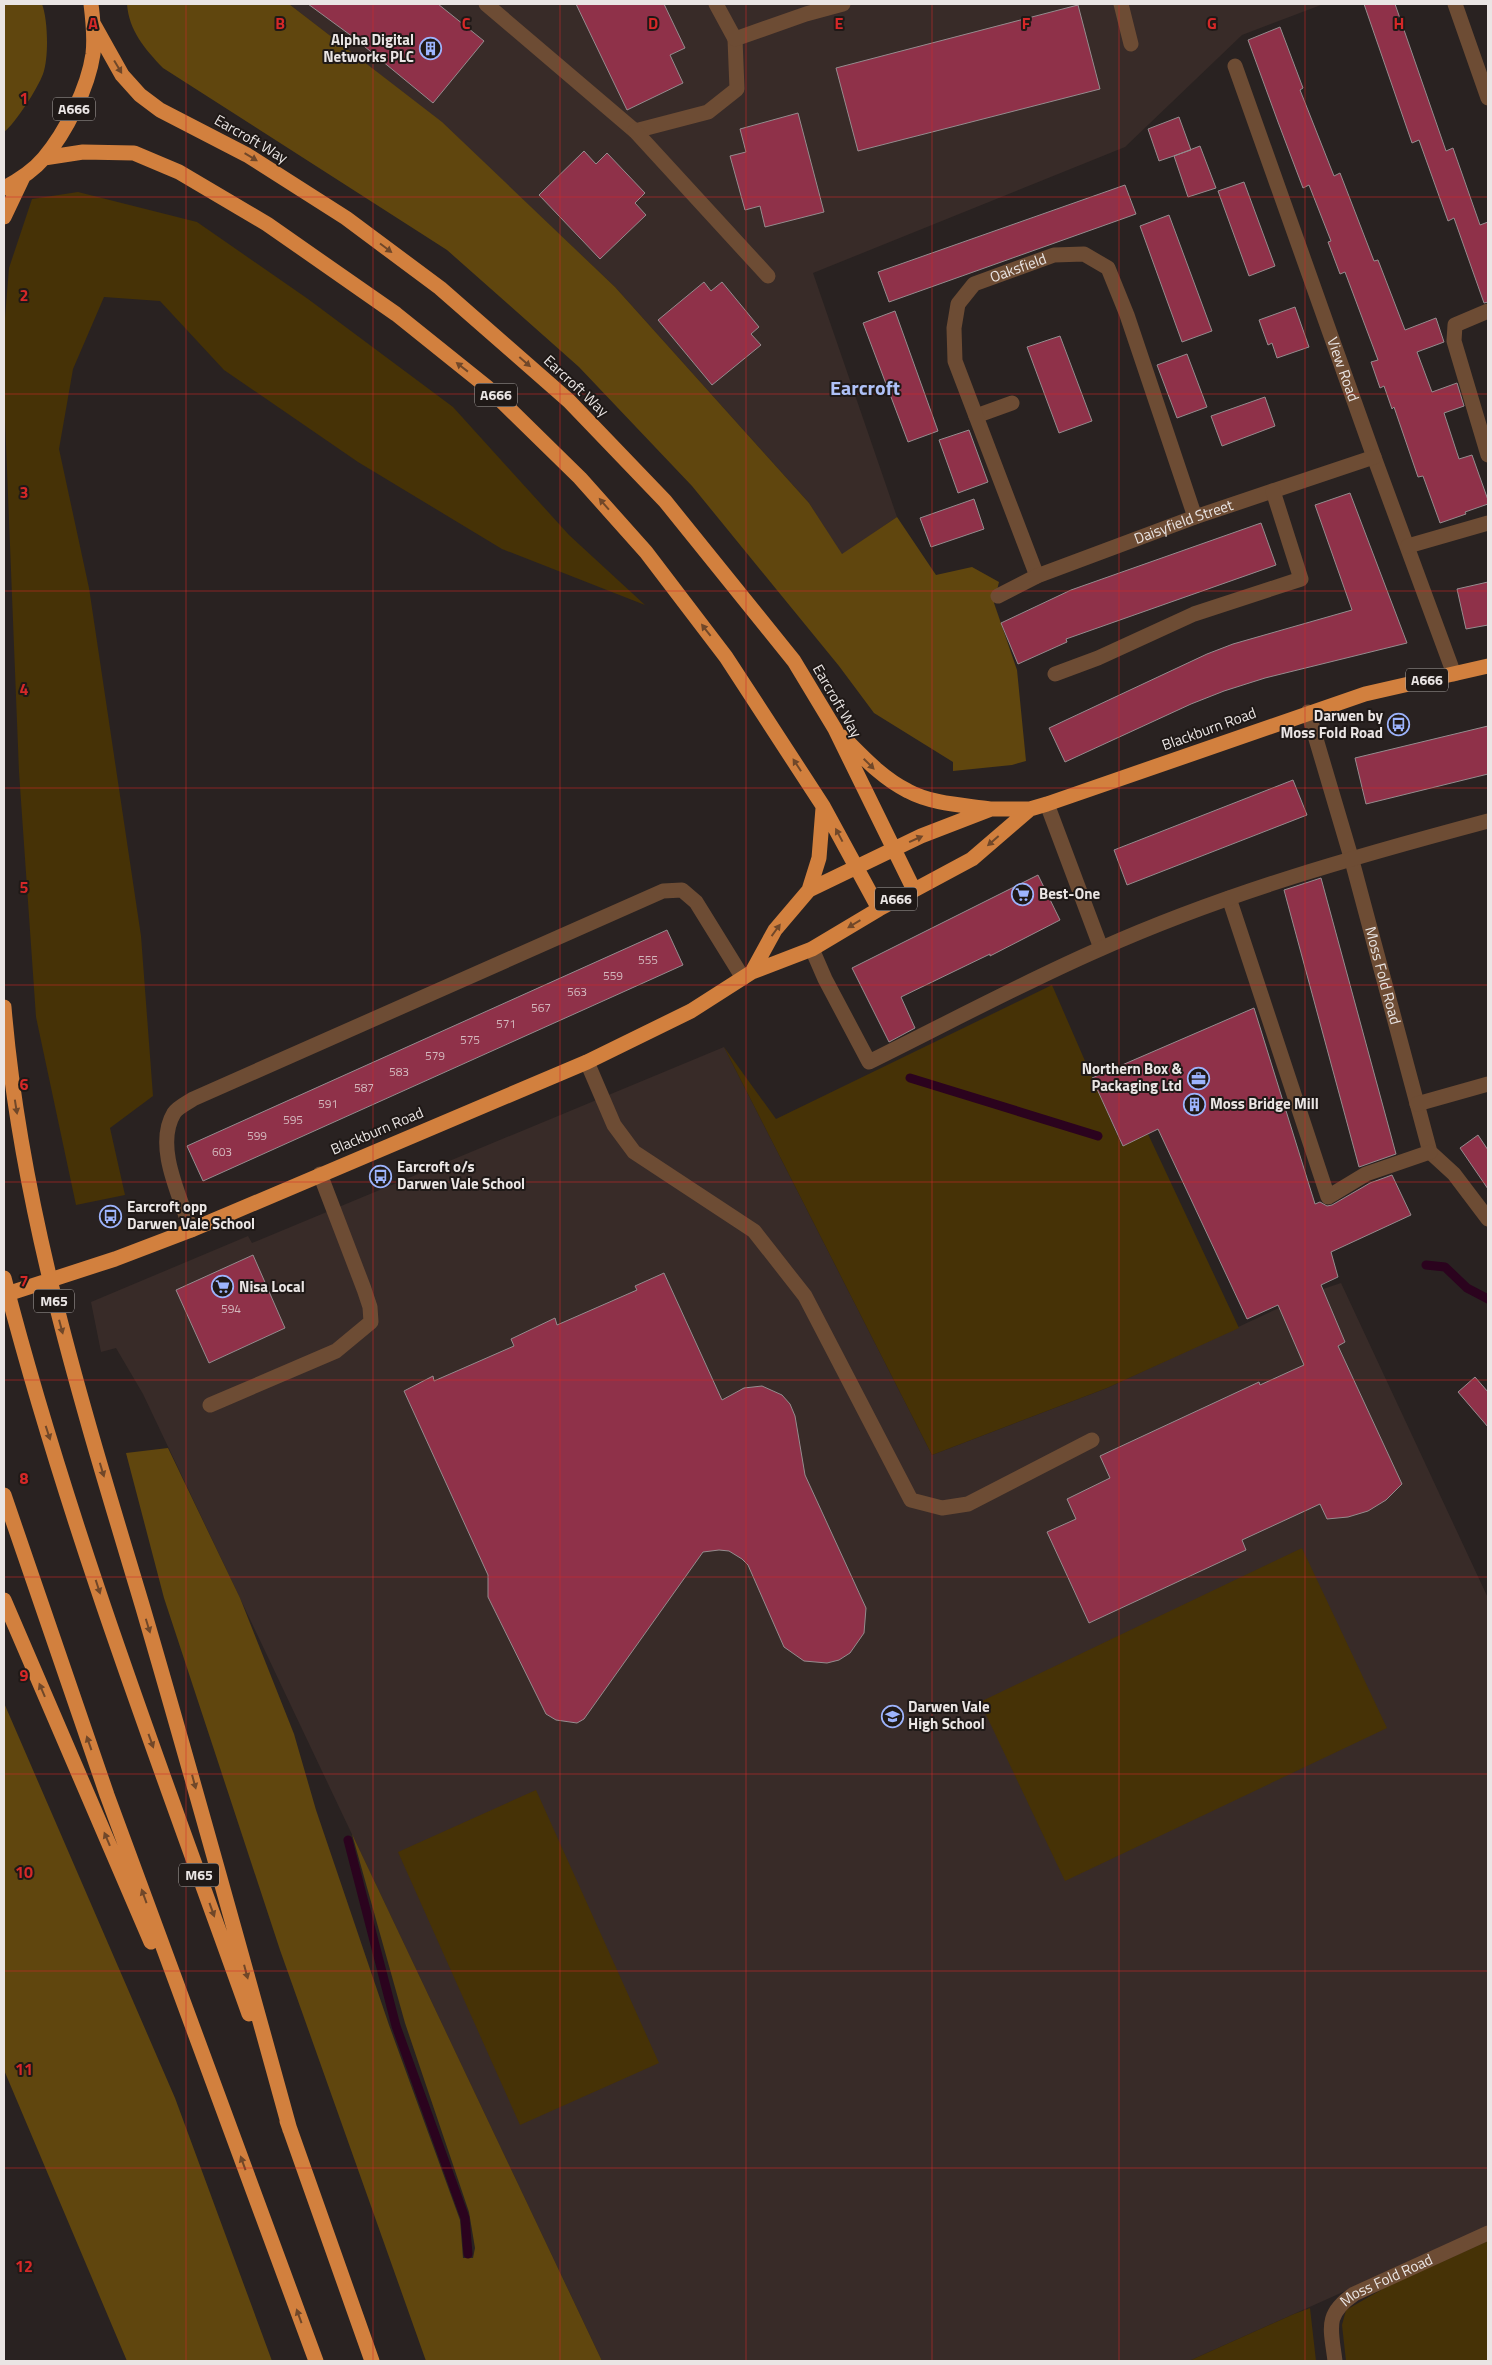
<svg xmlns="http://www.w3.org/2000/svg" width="1492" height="2365" font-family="'Titillium Web',sans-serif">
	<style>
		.built { fill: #382b28 }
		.green { fill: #463206 }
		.forest { fill: #60460e }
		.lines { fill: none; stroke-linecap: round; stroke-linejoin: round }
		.stream { stroke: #2b031e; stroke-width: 9 }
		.building { fill: #8f3149; stroke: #958c8e }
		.minor { stroke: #6d4c34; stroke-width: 15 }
		.highway { stroke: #d2803e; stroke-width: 15 }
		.oneway { fill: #704729 }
		.grid { fill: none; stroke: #d62828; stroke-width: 1; stroke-opacity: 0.55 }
		.labels { text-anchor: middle; stroke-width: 4; stroke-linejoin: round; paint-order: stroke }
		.number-label { font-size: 12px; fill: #d3b8bd }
		.shield { fill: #1f1917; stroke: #ada8a6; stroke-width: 1 }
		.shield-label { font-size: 14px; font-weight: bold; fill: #eae5e4 }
		.poi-label { font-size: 15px; font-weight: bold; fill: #eae5e4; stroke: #1f1917; text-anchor: start }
		.street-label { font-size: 15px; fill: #eae5e4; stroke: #1f1917 }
		.district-label { font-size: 20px; font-weight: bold; fill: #afc1f7; stroke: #1f1917 }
		.grid-label { font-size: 16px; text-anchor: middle; font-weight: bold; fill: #d62828; stroke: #1f1917; stroke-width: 4; stroke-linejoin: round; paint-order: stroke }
	</style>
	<rect width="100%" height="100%" fill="#292221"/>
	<path class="built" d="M289,4H1320L1321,5L1242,35L1125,147L813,273L897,517L842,555L809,503L615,287L442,123Z
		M724,1047L932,1455L1107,1388L1311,1293L1341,1283L1488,1598V2227L1189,2361H602L143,1394L116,1348L101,1352L91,1302L248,1236L252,1243Z"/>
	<path class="green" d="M78,192L197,222L308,299L453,407L569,535L645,605L502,549L358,462L224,370L160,301L104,297L73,369L59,449L89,588L141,936L153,1096L110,1128L125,1195L76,1205L36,1017L19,772L4,394V330L9,268L32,199Z
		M1052,985L1122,1146L1148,1134L1239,1328L1107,1388L932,1455L724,1047L776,1119Z
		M1302,1548L1387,1728L1065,1881L980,1702Z
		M536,1790L659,2063L520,2125L398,1852Z
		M1488,2241V2361H1346L1342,2325L1346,2310L1388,2286Z
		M1310,2308L1316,2361H1189L1294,2314Z"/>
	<path class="forest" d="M4,4H42C48,20 49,57 43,74C38,88 15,124 4,132Z
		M127,4H289L442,122L615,287L809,503L842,554L897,517L936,575L972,567L999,582L994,603L1017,670L1026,761L1012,765L953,771V762L874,713L839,666L692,486L579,367L447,250L163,68C145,49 129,31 127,4Z
		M168,1448L240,1598L294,1734L316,1810L389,2025L460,2220L463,2258H473L475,2248L469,2212L405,2023L352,1834L602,2361H426L280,1950L164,1598L126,1453Z
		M4,1703L175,2098L272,2361H127L4,2070Z"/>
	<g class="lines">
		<path class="stream" d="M910,1078L1098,1136
			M1426,1265L1445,1267L1467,1288L1488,1299
			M348,1840L396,2026L465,2218L468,2254"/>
	</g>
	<path class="building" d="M308,4H438L484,41L433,103L353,37Z
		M576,4H664L685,48L670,55L683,83L627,110Z
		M1364,4H1395L1446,151L1453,148L1480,225L1488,222V302L1484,303L1454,218L1448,221L1419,140L1412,143Z
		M1078,5L1100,89L858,151L836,68Z
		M1280,27L1303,88L1300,90L1334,176L1340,173L1374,261L1378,260L1405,330L1436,318L1444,342L1417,352L1432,392L1457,383L1464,406L1444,413L1459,459L1472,455L1488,500V504L1465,512L1466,514L1440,523L1423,476L1418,477L1394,407L1392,409L1384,386L1380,388L1371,362L1378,360L1345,272L1340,274L1328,242L1331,241L1309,185L1303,188L1278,122L1248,40Z
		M798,113L824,212L765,227L760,206L745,210L730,156L746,152L740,129Z
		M1179,117L1191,150L1159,161L1148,129Z
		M1200,146L1216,188L1188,197L1174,156Z
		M584,151L596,164L607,153L645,193L635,203L646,215L600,259L539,195Z
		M1244,182L1275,266L1249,276L1218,191Z
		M1125,185L1136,214L889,302L878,272Z
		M1169,215L1212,331L1182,342L1140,226Z
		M704,282L711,291L722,282L759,327L751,334L761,345L712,385L658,320Z
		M1295,307L1309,347L1277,358L1272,343L1268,345L1259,320Z
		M895,311L938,431L908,442L863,323Z
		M1060,336L1092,421L1059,433L1027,347Z
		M1187,354L1207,407L1177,418L1157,365Z
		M1265,397L1275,426L1222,446L1211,416Z
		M969,430L988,482L958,493L939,440Z
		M1350,493L1407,643L1265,678L1224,691L1191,704L1065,762L1049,728L1207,654L1233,644L1352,610L1315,505Z
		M974,499L984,529L931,547L920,518Z
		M1261,523L1276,565L1066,639L1067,642L1018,664L1001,623L1071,590Z
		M1488,582V625L1466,629L1457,589Z
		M1488,726V774L1366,804L1355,758Z
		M1293,780L1307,815L1127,885L1114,850Z
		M1038,875L1060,920L990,956V954L901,997L915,1028L889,1042L852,968Z
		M1321,878L1396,1154L1359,1167L1284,890Z
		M667,930L683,965L203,1181L187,1146Z
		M1254,1008L1315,1204L1320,1202L1327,1206L1332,1205L1370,1183L1392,1175L1411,1215L1331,1252L1338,1277L1321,1285L1345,1342L1338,1346L1402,1484L1386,1500L1368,1511L1348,1517L1327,1519L1320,1504L1242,1540L1246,1550L1089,1623L1047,1532L1076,1519L1067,1499L1110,1478L1100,1456L1259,1382L1260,1385L1304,1365L1278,1305L1247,1319L1158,1129L1123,1146L1092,1078Z
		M1478,1135L1488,1150V1189L1460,1148Z
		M253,1255L285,1328L209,1363L176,1290Z
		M664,1273L722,1400L744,1388L762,1386L782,1395L790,1404L795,1416L805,1475L866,1608L864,1633L850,1653L839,1660L827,1663L804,1661L784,1647L748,1565L742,1559L729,1551L719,1550L703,1552L584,1719L577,1723L556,1720L546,1714L488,1597V1575L404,1391L433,1376L434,1381L514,1346L511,1339L555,1318L557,1325L637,1290L635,1286Z
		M1475,1377L1488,1392V1427L1458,1392Z"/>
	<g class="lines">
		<g class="minor">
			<path d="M486,4L635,131L708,112L737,89L735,39"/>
			<path d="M716,4L735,39L806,14L843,4"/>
			<path d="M1121,4L1131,44"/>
			<path d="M1455,4L1488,98"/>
			<path id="s1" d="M1235,66L1374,457L1454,674"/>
			<path d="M635,131L768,276"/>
			<path d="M1488,311L1455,325L1454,341L1488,455"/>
			<path d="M976,416L1012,403"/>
			<path d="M1408,546L1488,523"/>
			<path id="s2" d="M1037,576L955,361L954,328L958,304L974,284L1054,255L1084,254L1108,268L1127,315L1195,517"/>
			<path id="s3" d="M998,596L1037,576L1195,517L1374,457"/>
			<path d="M1055,674L1098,658L1194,614L1301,579L1273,491"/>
			<path id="s4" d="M1308,712L1351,857L1430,1152L1454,1174L1488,1219"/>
			<path d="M1047,804L1101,948"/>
			<path d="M1229,898L1328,1197L1366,1174L1430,1152"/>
			<path d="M812,949L825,979L869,1062C946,1024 1022,983 1100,949C1225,893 1357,856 1488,821"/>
			<path d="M587,1062L614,1125L634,1152L754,1231L805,1296L911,1500L942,1508L968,1504L1092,1440"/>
			<path d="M1417,1104L1488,1084"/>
			<path d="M191,1230C180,1196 154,1146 174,1113C178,1107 187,1103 193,1099L663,891L682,890L696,902L743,978"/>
			<path d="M210,1405L336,1351L371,1322L370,1307L364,1289L320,1174"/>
			<path id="s5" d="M1335,2361C1331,2328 1324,2315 1354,2294L1488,2233"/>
		</g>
		<path class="highway" d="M94,25L122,75L140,95L160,110L247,155L346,218L440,288L569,401L665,501L794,661L835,729L914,890
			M44,158L83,152L134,153L179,172L267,224L396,314L487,387L580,478L646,552L726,657L823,806L879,909
			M4,188C19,180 33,171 44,158C66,132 88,88 93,54C95,37 93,20 91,4
			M4,217L23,177
			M843,737C863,757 882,778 908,791C932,804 963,805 990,809
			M809,890L819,858L823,808
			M752,972L775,930L809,890L921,836L991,809H1030L1047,804L1365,694L1488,666
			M4,1007C21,1213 84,1411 143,1608C194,1782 242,1956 290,2130
			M4,1278C69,1529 162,1771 249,2014
			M4,1295L115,1259L191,1230L587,1062L691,1011L752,972L812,949L879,909L972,859L1030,809
			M4,1495L107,1795L316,2361
			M4,1600L151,1942
			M287,2121L372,2361"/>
	</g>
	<defs><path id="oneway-solid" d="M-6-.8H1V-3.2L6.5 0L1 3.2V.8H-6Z" transform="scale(1.25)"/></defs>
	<g class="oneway">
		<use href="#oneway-solid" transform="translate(118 67) rotate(59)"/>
		<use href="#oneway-solid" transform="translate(251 157) rotate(31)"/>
		<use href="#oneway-solid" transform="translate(386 248) rotate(37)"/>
		<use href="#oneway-solid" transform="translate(525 362) rotate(41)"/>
		<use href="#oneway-solid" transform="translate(462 367) rotate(-142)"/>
		<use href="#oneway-solid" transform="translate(604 504) rotate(-131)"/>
		<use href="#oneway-solid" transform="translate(706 630) rotate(-128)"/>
		<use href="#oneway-solid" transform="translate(869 764) rotate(45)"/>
		<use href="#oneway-solid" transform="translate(797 765) rotate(-123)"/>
		<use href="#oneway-solid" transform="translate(839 835) rotate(-118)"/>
		<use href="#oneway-solid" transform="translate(916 839) rotate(-24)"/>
		<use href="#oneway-solid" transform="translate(993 841) rotate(139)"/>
		<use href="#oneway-solid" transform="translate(854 924) rotate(149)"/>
		<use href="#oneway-solid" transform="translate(776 930) rotate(-54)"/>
		<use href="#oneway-solid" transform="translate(16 1107) rotate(81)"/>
		<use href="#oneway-solid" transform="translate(61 1327) rotate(75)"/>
		<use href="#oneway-solid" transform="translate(48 1433) rotate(72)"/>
		<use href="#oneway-solid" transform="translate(102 1470) rotate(73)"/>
		<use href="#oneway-solid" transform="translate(98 1587) rotate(72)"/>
		<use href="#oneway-solid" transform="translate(148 1626) rotate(73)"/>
		<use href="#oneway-solid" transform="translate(42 1690) rotate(-113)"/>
		<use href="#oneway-solid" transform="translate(151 1741) rotate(70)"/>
		<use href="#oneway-solid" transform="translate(89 1743) rotate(-109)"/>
		<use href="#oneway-solid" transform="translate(194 1782) rotate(75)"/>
		<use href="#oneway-solid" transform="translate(107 1839) rotate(-113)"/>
		<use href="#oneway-solid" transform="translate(144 1896) rotate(-110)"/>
		<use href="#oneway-solid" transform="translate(212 1910) rotate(70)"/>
		<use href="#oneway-solid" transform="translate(246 1972) rotate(75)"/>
		<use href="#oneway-solid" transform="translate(243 2163) rotate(-110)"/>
		<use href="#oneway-solid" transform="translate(299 2316) rotate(-110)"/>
	</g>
	<path class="grid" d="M186,4V2361M373,4V2361M560,4V2361M746,4V2361M932,4V2361M1119,4V2361M1305,4V2361M4,197H1488M4,394H1488M4,591H1488M4,788H1488M4,985H1488M4,1182H1488M4,1380H1488M4,1577H1488M4,1774H1488M4,1971H1488M4,2168H1488"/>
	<defs>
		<symbol id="building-ring" viewBox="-11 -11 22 22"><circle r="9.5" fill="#1f1917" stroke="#9db4fd" stroke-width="1.5"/><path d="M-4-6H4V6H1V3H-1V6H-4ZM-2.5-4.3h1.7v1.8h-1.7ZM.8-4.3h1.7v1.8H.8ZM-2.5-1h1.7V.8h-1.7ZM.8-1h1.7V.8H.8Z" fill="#9db4fd"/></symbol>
		<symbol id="bus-ring" viewBox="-11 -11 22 22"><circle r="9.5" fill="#1f1917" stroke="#9db4fd" stroke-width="1.5"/><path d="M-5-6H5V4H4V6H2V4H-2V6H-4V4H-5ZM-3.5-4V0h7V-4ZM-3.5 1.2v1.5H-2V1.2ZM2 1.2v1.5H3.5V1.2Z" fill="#9db4fd"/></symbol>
		<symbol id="supermarket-ring" viewBox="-11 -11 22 22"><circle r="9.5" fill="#1f1917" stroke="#9db4fd" stroke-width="1.5"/><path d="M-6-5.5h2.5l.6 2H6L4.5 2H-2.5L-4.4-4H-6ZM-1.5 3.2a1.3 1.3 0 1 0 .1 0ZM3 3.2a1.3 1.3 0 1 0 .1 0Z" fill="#9db4fd"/></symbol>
		<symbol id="office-ring" viewBox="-11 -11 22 22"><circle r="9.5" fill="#1f1917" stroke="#9db4fd" stroke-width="1.5"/><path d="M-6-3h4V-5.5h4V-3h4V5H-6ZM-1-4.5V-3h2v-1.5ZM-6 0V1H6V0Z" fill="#9db4fd"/></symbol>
		<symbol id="school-ring" viewBox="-11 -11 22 22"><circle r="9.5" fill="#1f1917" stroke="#9db4fd" stroke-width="1.5"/><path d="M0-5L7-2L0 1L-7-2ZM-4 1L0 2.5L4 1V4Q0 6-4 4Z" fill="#9db4fd"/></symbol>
	</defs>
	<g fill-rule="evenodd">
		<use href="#building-ring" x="418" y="36" width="25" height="25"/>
		<use href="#bus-ring" x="1386" y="712" width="25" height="25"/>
		<use href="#supermarket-ring" x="1010" y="882" width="25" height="25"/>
		<use href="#office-ring" x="1186" y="1066" width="25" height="25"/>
		<use href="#building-ring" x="1182" y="1092" width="25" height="25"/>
		<use href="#bus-ring" x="368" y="1164" width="25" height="25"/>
		<use href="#bus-ring" x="98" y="1204" width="25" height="25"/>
		<use href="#supermarket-ring" x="210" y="1274" width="25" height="25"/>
		<use href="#school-ring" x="880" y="1704" width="25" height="25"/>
	</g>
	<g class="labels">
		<g class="number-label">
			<text x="648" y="964">555</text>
			<text x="613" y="980">559</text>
			<text x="577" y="996">563</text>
			<text x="541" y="1012">567</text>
			<text x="506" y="1028">571</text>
			<text x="470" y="1044">575</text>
			<text x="435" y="1060">579</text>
			<text x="399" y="1076">583</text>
			<text x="364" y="1092">587</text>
			<text x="328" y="1108">591</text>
			<text x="293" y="1124">595</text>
			<text x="257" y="1140">599</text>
			<text x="222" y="1156">603</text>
			<text x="231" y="1313">594</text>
		</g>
		<g class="shield">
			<rect x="53" y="97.5" width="42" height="23" rx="4"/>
			<rect x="475" y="383.5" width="42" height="23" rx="4"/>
			<rect x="1406" y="668.5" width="42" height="23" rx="4"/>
			<rect x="875" y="887.5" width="42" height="23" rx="4"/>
			<rect x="34" y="1289.5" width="40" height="23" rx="4"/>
			<rect x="179" y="1863.5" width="40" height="23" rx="4"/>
		</g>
		<g class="shield-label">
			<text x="74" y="114">A666</text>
			<text x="496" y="400">A666</text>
			<text x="1427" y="685">A666</text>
			<text x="896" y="904">A666</text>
			<text x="54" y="1306">M65</text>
			<text x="199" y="1880">M65</text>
		</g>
		<g class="poi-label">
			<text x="414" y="45" text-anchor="end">Alpha Digital<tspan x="414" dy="17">Networks PLC</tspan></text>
			<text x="1383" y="721" text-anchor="end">Darwen by<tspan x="1383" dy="17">Moss Fold Road</tspan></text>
			<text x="1039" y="899">Best-One</text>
			<text x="1182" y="1074" text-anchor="end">Northern Box &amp;<tspan x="1182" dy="17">Packaging Ltd</tspan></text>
			<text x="1210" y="1109">Moss Bridge Mill</text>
			<text x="397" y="1172">Earcroft o/s<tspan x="397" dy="17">Darwen Vale School</tspan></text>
			<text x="127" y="1212">Earcroft opp<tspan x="127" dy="17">Darwen Vale School</tspan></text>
			<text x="239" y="1292">Nisa Local</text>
			<text x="908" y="1712">Darwen Vale<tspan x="908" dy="17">High School</tspan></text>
		</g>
		<g class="street-label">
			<text transform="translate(251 139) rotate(30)" y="5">Earcroft Way</text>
			<text dy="5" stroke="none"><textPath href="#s2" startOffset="360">Oaksfield</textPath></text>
			<text dy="5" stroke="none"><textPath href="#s1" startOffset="322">View Road</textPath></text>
			<text transform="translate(576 386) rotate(43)" y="5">Earcroft Way</text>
			<text dy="5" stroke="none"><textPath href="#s3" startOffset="200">Daisyfield Street</textPath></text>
			<text transform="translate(837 701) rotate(60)" y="5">Earcroft Way</text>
			<text transform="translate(1209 729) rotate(-20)" y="5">Blackburn Road</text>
			<text dy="5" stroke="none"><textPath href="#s4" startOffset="274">Moss Fold Road</textPath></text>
			<text transform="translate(377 1131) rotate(-23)" y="5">Blackburn Road</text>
			<text dy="5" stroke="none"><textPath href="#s5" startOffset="111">Moss Fold Road</textPath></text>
		</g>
		<g class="district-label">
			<text x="865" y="395">Earcroft</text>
		</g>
	</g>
	<g class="grid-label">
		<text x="93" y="29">A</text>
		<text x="280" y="29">B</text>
		<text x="466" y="29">C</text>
		<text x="653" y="29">D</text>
		<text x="839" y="29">E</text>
		<text x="1026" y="29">F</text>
		<text x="1212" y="29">G</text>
		<text x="1399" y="29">H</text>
		<text x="24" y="104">1</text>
		<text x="24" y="301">2</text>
		<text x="24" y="498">3</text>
		<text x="24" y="695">4</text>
		<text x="24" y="893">5</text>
		<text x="24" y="1090">6</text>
		<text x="24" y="1287">7</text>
		<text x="24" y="1484">8</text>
		<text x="24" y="1681">9</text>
		<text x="24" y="1878">10</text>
		<text x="24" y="2075">11</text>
		<text x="24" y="2272">12</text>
	</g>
	<rect width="1492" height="2365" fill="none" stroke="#eae5e4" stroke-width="10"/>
</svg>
